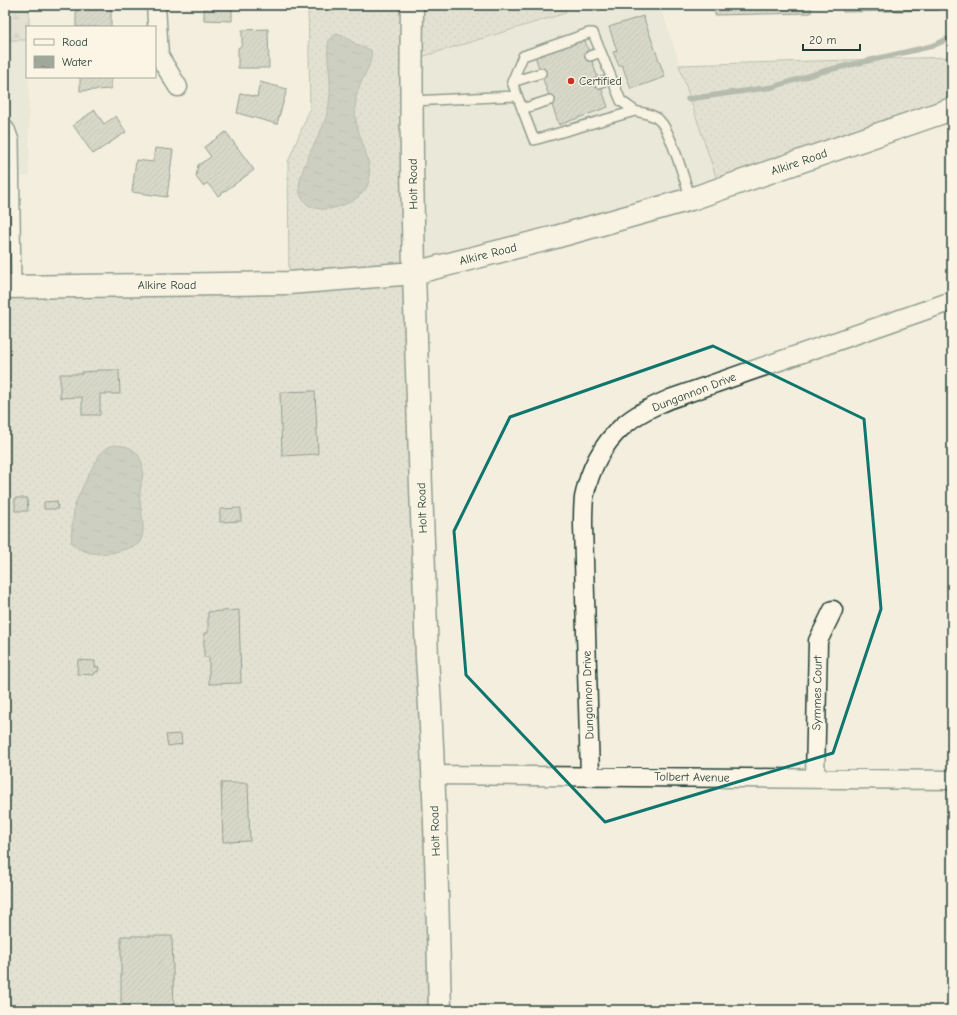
<svg xmlns="http://www.w3.org/2000/svg" width="957" height="1015" font-family="'Comic Neue',sans-serif">
	<style>
		.built { fill: #e1dfd0 }
		.grass { fill: url(#grass-dots); stroke: #78877b }
		.forest { fill: url(#forest-firs); stroke: #78877b }
		.water { fill: url(#water-ripples); stroke: #6c7d72 }
		.lines { fill: none; stroke-linecap: round; stroke-linejoin: round }
		.stream { stroke: #6c7d72; stroke-width: 5.5 }
		.building { fill: url(#building-hatch); stroke: #1f3d34 }
		.service-casing { stroke: #1f3d34; stroke-width: 12 }
		.minor-casing { stroke: #1f3d34; stroke-width: 21 }
		.secondary-casing { stroke: #1f3d34; stroke-width: 25 }
		.service { stroke: #fcf5e5; stroke-width: 9 }
		.minor { stroke: #fcf5e5; stroke-width: 18 }
		.secondary { stroke: #fcf5e5; stroke-width: 22 }
		.marked { fill: none; stroke: #0f766e; stroke-width: 3; stroke-linejoin: round }
		.poi-dot { fill: #c8321e; stroke: #fcf5e5; stroke-width: 1.5 }
		.labels { text-anchor: middle; stroke-width: 3; stroke-linejoin: round; paint-order: stroke }
		.poi-label { font-size: 12px; fill: #1f3d34; stroke: #fcf5e5; text-anchor: start }
		.street-label { font-size: 12px; fill: #1f3d34; stroke: #fcf5e5 }
	</style>
	<defs>
		<pattern id="grass-dots" width="8" height="8" patternUnits="userSpaceOnUse"><rect width="8" height="8" fill="#d0d1c2"/><path d="M2 2h.1M6 6h.1" fill="none" stroke="#b2b4a7" stroke-width="1.8" stroke-linecap="round"/></pattern>
		<pattern id="forest-firs" width="22" height="20" patternUnits="userSpaceOnUse"><rect width="22" height="20" fill="#d0d1c2"/><path d="M5 1l3.5 6h-7zM16 11l3.5 6h-7z" fill="#b2b4a7"/></pattern>
		<pattern id="water-ripples" width="26" height="14" patternUnits="userSpaceOnUse"><rect width="26" height="14" fill="#a0a89b"/><path d="M2 4q2-2 4 0t4 0M15 11q2-2 4 0t4 0" fill="none" stroke="#828a7f"/></pattern>
		<pattern id="building-hatch" width="6" height="6" patternUnits="userSpaceOnUse"><rect width="6" height="6" fill="#b8bcae"/><path d="M-1 1l2-2M0 6l6-6M5 7l2-2" fill="none" stroke="#959a8e"/></pattern>
	</defs>
	<rect width="100%" height="100%" fill="#f3eede"/>
	<filter id="ink" filterUnits="userSpaceOnUse"><feTurbulence type="fractalNoise" baseFrequency=".025" numOctaves="2"/><feDisplacementMap in="SourceGraphic" scale="8" xChannelSelector="R" yChannelSelector="G"/><feConvolveMatrix kernelMatrix="1 2 1 2 8 2 1 2 1" color-interpolation-filters="sRGB"/></filter>
	<g filter="url(#ink)">
		<path class="built" d="M594,5H660L720,189L414,273L411,60Z
			M5,40H27V77H29V176H5Z"/>
		<path class="grass" d="M308,5H565L566,13L411,60L433,1010H5V175H14L17,288L289,283L288,162L310,109Z
			M952,56V109L720,189L679,65L950,57Z"/>
		<path class="forest" d="M5,5H29V27H27V40H5Z"/>
		<path class="water" d="M336,34L344,36L357,45L371,50C375,64 356,84 356,101C355,109 355,118 357,125C361,143 374,166 368,184C360,207 307,222 300,193C295,174 319,139 325,120C329,107 331,94 330,81C329,66 326,53 329,39Z
			M114,445C124,446 132,446 138,455C149,470 138,485 140,501C141,512 147,534 139,543C135,547 128,548 122,550C113,553 103,555 92,553C86,552 74,548 72,543C70,539 74,508 75,504C79,494 97,456 103,450C106,447 111,446 114,445Z"/>
		<g class="lines">
			<path class="stream" d="M688,99L773,87L824,71L932,46L952,37"/>
		</g>
		<path class="building" d="M76,5H111V27H76Z
			M204,5H232V21L204,20Z
			M714,5H811V13L715,15Z
			M842,5H939V10L843,12Z
			M643,16L665,77L631,89L622,65L619,66L613,52L617,51L609,27Z
			M268,29L269,68H238V48L242,45V30Z
			M584,38L608,107L559,125L535,56Z
			M80,77H111V89L80,91Z
			M260,82L287,89L277,124L237,113L241,93L257,97Z
			M95,110L104,124L116,116L126,132L93,154L73,125Z
			M226,132L254,170L218,196L207,183L203,186L196,177L198,165L211,157L204,147Z
			M155,148L173,150L167,197L132,192L136,160L153,162Z
			M97,370H119L120,394H100V415H82V397L60,398V374H82V372L97,371Z
			M315,391L318,454L282,456L280,392Z
			M15,498H27L28,511H15Z
			M57,501L58,509H44V502Z
			M241,508V521L220,522V509Z
			M239,610L241,683L209,684V657H204V633H208V612Z
			M78,660L95,661V667H99L98,672H95L94,675L77,674Z
			M181,734L182,744L168,746L166,735Z
			M221,783H248L250,841L223,842Z
			M121,936H172L174,1010H121Z"/>
		<g class="lines">
			<defs>
				<path id="service" d="M590,56L601,52
					M512,82L541,73
					M599,83L612,79
					M412,101L517,96
					M522,109L550,100
					M635,111L621,101L593,33H589L523,56L512,82L534,140L635,111C643,113 654,114 660,121C671,131 685,183 691,199
					M5,122L10,129L14,140L16,288"/>
				<path id="minor" d="M156,5L159,56L178,87
					M432,775L952,780
					M590,776L583,525C583,516 583,507 584,498C589,471 602,444 623,426C636,414 654,406 670,399L952,301
					M815,778L818,641L833,610"/>
				<path id="secondary" d="M412,5C409,223 420,440 427,658C435,775 437,893 440,1010
					M5,287L289,283L414,273L552,238L691,199L952,109"/>
			</defs>
			<use href="#service" class="service-casing"/>
			<use href="#minor" class="minor-casing"/>
			<use href="#secondary" class="secondary-casing"/>
			<use href="#service" class="service"/>
			<use href="#minor" class="minor"/>
			<use href="#secondary" class="secondary"/>
		</g>
	</g>
	<path d="M0 0H957V1015H0ZM713,346L864,419L881,609L833,753L605,822L466,675L454,531L510,417Z" fill="#f3eede" fill-opacity=".55" fill-rule="evenodd"/>
	<path class="marked" d="M713,346L864,419L881,609L833,753L605,822L466,675L454,531L510,417Z"/>
	<circle class="poi-dot" cx="571" cy="81" r="4"/>
	<g class="labels">
		<g class="poi-label">
			<text x="579" y="85">Certified</text>
		</g>
		<g class="street-label">
			<text transform="translate(799 162) rotate(-19)" y="4">Alkire Road</text>
			<text transform="translate(413 184) rotate(-91)" y="4">Holt Road</text>
			<text transform="translate(488 254) rotate(-14)" y="4">Alkire Road</text>
			<text x="167" y="289">Alkire Road</text>
			<text transform="translate(694 392) rotate(-21)" y="4">Dungannon Drive</text>
			<text transform="translate(422 508) rotate(-92)" y="4">Holt Road</text>
			<text transform="translate(817 693) rotate(-89)" y="4">Symmes Court</text>
			<text transform="translate(588 695) rotate(-92)" y="4">Dungannon Drive</text>
			<text transform="translate(692 777) rotate(1)" y="4">Tolbert Avenue</text>
			<text transform="translate(435 831) rotate(-92)" y="4">Holt Road</text>
		</g>
	</g>
	<rect width="957" height="1015" fill="none" stroke="#fcf5e5" stroke-width="20"/>
	<rect x="10" y="10" width="937" height="995" fill="none" stroke="#1f3d34" stroke-width="1.5" filter="url(#ink)"/>
	<rect x="26" y="26" width="130" height="52" fill="#fcf5e5" stroke="#a4ab9e"/>
	<rect x="34" y="39" width="20" height="6" fill="#fcf5e5" stroke="#a4ab9e"/>
	<text x="62" y="46" font-size="12" fill="#1f3d34">Road</text>
	<rect x="34" y="56" width="20" height="12" fill="url(#water-ripples)" stroke="#a4ab9e"/>
	<text x="62" y="66" font-size="12" fill="#1f3d34">Water</text>
	<path d="M803 44v6h57v-6" fill="none" stroke="#1f3d34" stroke-width="2"/>
	<text x="809" y="44" font-size="12" fill="#1f3d34" stroke="#fcf5e5" stroke-width="3" paint-order="stroke">20 m</text>
</svg>
